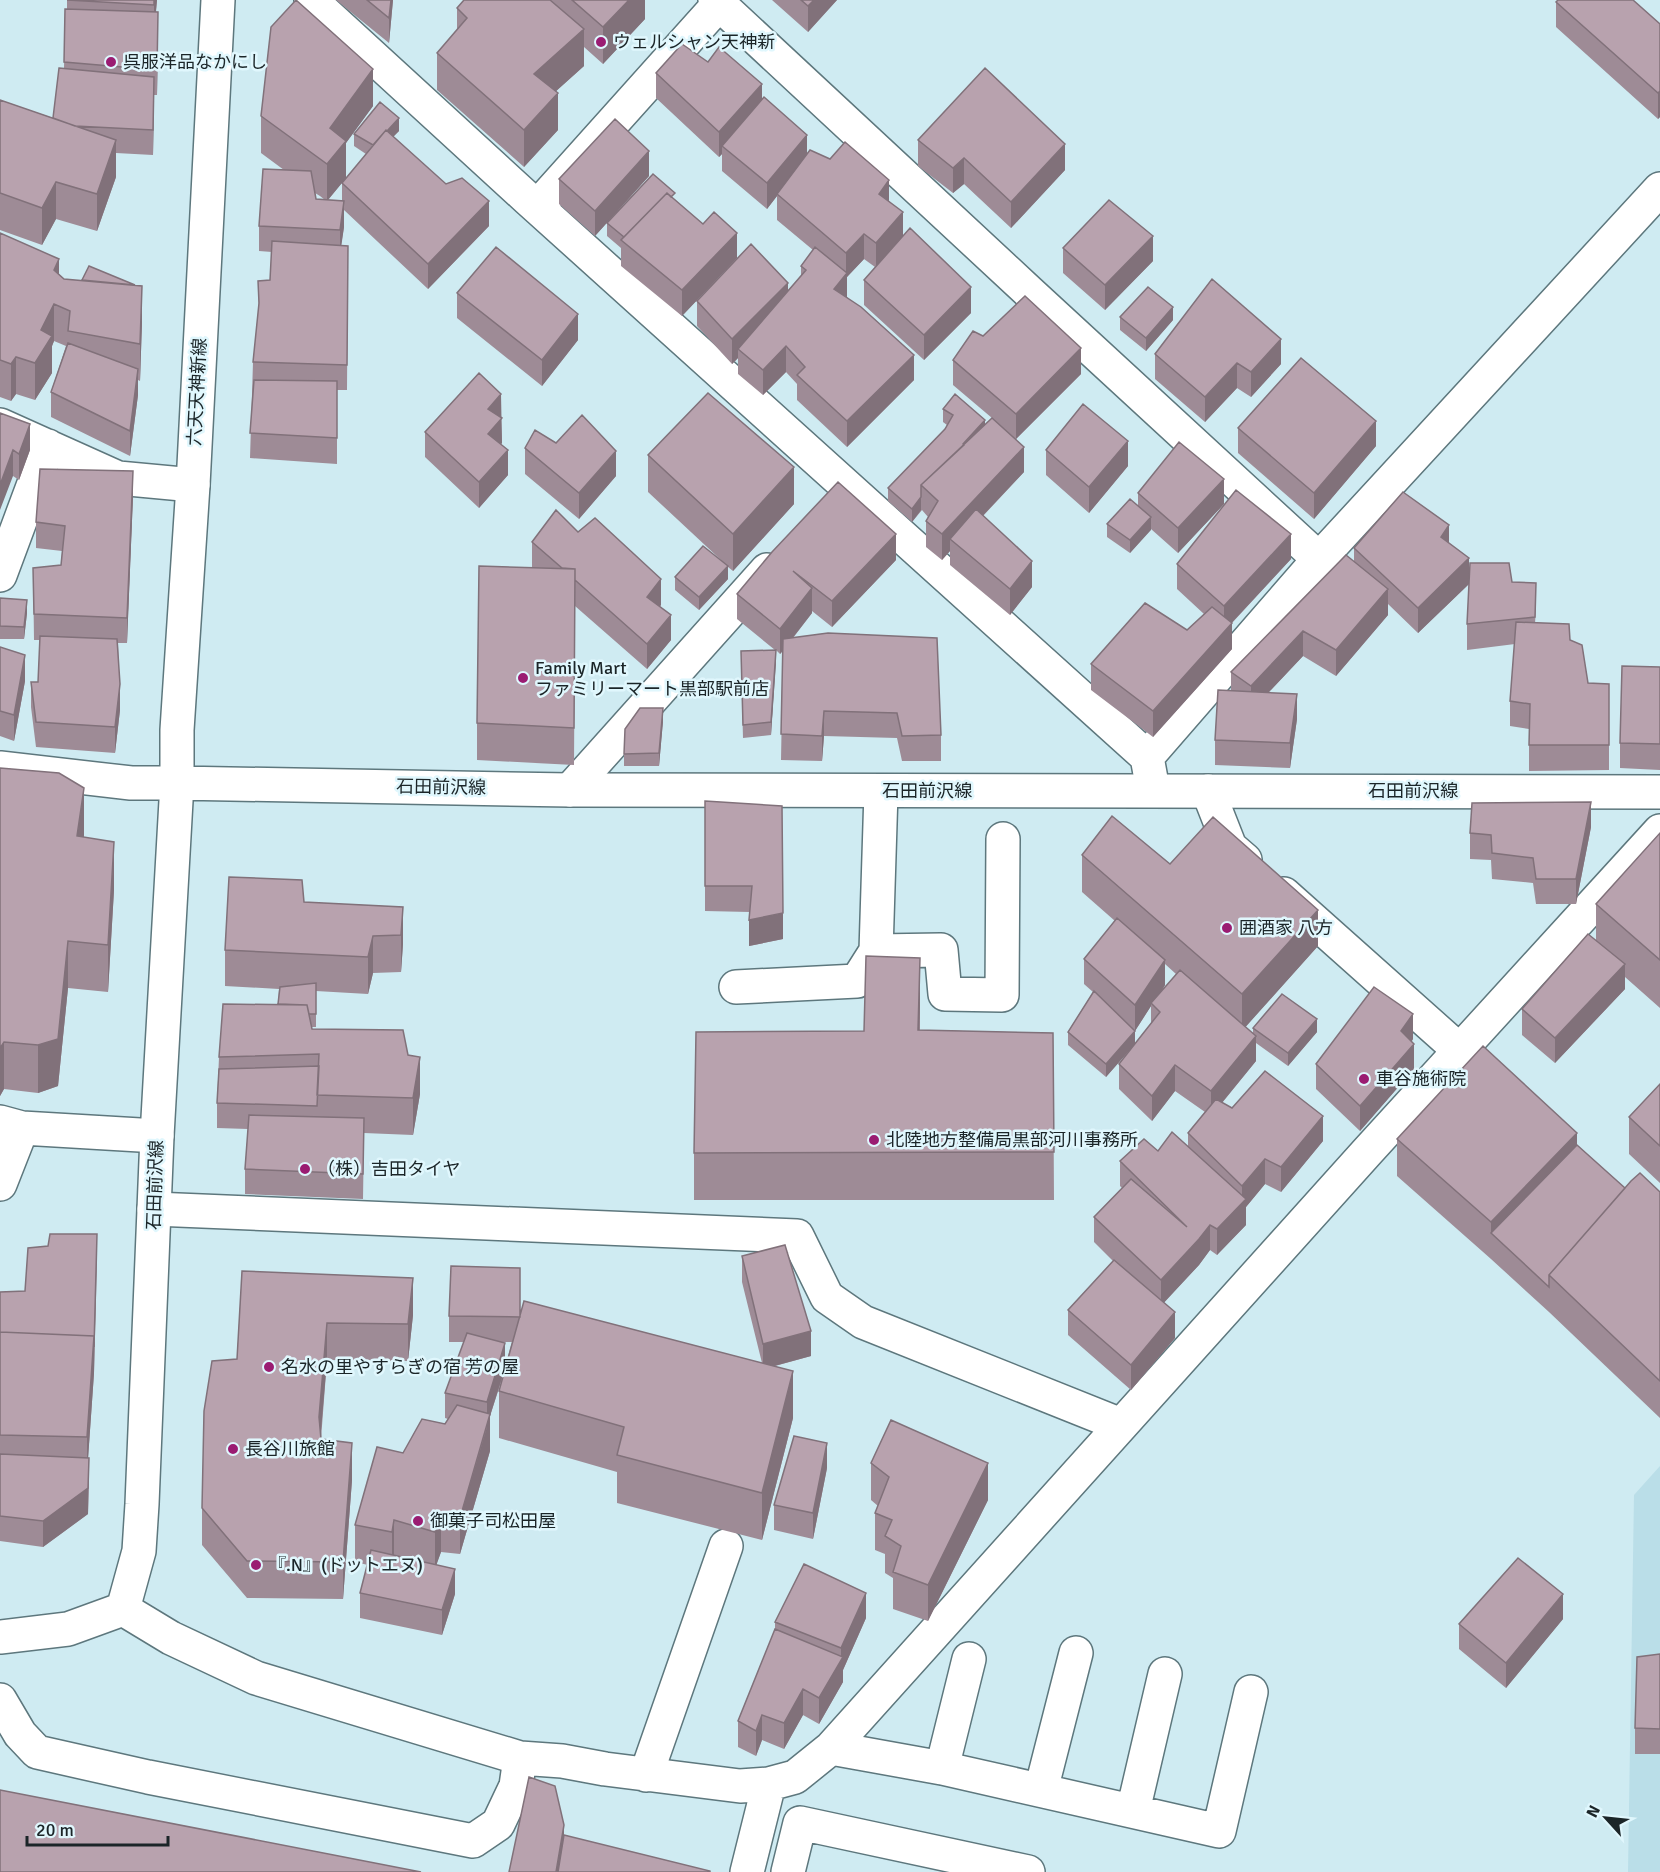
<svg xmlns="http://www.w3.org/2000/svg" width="1660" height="1872" font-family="Signika,'Noto Sans JP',sans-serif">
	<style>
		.built { fill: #badee8 }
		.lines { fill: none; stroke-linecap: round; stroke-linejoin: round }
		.minor-casing { stroke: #5d777d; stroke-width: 36 }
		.major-casing { stroke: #5d777d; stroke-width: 36 }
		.minor { stroke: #fff; stroke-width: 33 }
		.major { stroke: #fff; stroke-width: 33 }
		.wall { fill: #9e8b96; fill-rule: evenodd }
		.shaded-wall { fill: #81717a }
		.building { fill: #b8a2ae; stroke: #81717a; stroke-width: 1.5 }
		.poi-dot { fill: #9a1c72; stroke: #e0f7fd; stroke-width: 2 }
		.labels { text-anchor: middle; stroke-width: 5; stroke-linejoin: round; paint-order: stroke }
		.poi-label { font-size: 18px; fill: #1b2528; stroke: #e0f7fd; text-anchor: start }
		.street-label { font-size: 18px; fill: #1b2528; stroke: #e0f7fd }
	</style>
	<rect width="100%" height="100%" fill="#cfebf2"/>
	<path class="built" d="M1660,1466V1872H1628L1634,1495Z"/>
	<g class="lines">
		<defs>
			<path id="minor" d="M311,0L528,199L1147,757L1153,790
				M715,0L1028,291L1319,559
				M537,207L719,4
				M0,425L118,478L193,485
				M0,575L48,446
				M1147,757L1319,559L1660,189
				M0,768L131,783H177
				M570,790L767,570
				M1208,791L1230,847L1245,860
				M881,792L876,951L941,950L945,994L1002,995L1003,839
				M1284,894L1459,1050
				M736,987L857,981L876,951
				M0,1122L22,1128L157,1136
				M0,1184L22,1128
				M154,1209L797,1236L827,1297L863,1322L1121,1425
				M123,1609L171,1638L256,1678L520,1758L562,1761L605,1769L740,1786L769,1784L795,1777L831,1748L1367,1152L1660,831
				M0,1700L20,1734L37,1752L148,1777L473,1841L498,1824L516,1786L520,1758
				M831,1748L942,1768L1219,1831L1251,1692
				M942,1768L969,1659
				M646,1775L726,1546
				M1041,1790L1076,1653
				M1133,1811L1165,1674
				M747,1872L769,1784
				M788,1872L800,1823L1028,1872"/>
			<path id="major" d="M177,783L570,790L1660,792
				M0,1637L68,1629L123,1609L139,1551L142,1504L157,1136L177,783V730L193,485L218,0"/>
		</defs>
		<use href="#minor" class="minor-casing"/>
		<use href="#major" class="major-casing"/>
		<use href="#minor" class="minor"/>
		<use href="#major" class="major"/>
	</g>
	<path class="wall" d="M67,0H157L156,12L158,37L157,95H154L153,155L116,153V177L97,231L56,219L42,245L0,230V100L53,118L64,69L65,9H67Z
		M336,0H393L389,43Z
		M464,0H645V19L603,64L584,47V66L556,91L558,130L524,167L437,90V53L457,30V8Z
		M772,0H837L808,32Z
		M1556,2L1660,24V117L1658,119L1556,27Z
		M656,73L762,99L807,153L889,201L903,235L971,313L924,360L864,305V280L875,267L864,259L847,277V297L914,380L847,447L797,400V384L786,372L763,395L738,374V358L732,364L697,326V301L788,290L801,276V266L813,250L777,220V196L767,209L722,171V154L719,157L656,98Z
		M373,106L346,143V178L328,200L342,201V183L366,154L354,146V134L399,131L393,136L489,226L428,289L344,210V227L341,245L348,246L347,390H337V464L250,458L253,362L259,310L258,281L270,280L272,252L259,251V226L284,170L261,153V116ZM315,193L320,196L325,200L316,199Z
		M918,140L1065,170L1011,228L964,184L953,193L918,166Z
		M649,176L595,236L559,204V179Z
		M675,200L737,258L682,316L621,266V248L607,236V223Z
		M0,233L59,274L64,279L142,322L140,381L138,380V395L130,456L51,417V392L66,346L54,341L52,346V373L35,400L16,394L11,401L0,397Z
		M1063,248L1153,261L1105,310L1063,273Z
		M457,293L578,340L542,386L457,318Z
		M1120,317L1173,320L1146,351L1120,330Z
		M983,336L1081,374L1016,439L1024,472L983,516L1032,587L1010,615L950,565V551L942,560L926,547V521L928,517L922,510L912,522L888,501V488L945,429L947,425L943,422V409L985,425L992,418L953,385V360Z
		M1155,354L1281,364L1251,397L1237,388L1205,422L1155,379Z
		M0,413L30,450L19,480L13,476Z
		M501,417L502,443L501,444L508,475L479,508L425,457V432Z
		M1238,428L1376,446L1314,519L1238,453Z
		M556,443L616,476L579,519L525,474V448Z
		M1046,450L1128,466L1089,513L1046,475Z
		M648,455L794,504L733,571L728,567V579L699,610L675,590V577L721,560L648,492Z
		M1138,493L1224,504L1178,553L1151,529L1130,553L1107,537V524L1138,506Z
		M133,496L127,643H118L120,710L115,753L36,747L31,707V682H38L40,640H34L33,568L61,565L62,551L36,548V522Z
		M578,532L661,605L660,606L671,640L647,669L575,606L574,765L477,760V723L532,567V542Z
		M1449,543L1469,584L1418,633L1388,604V615L1336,676L1303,656L1268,693L1297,719L1290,768L1215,765V740L1231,691V672L1354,562V548Z
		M1291,559L1232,623V649L1153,737L1091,690V664L1187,630L1204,614L1177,589V564Z
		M896,560L832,627L812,611V613L793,638L941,735V761H902L897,738L824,736L822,761L781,760L783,651L780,654L776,650L771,735L743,738L741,664L775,650L737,619V594Z
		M1512,582L1536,609L1535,623L1570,640L1588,683L1609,684V770L1529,771V729L1510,726V701L1515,644L1467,650V624Z
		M0,598L27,613L24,639H0Z
		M0,647L25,681L14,741L0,736Z
		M1660,667V770L1620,768V743Z
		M663,721L659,766H624V754Z
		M0,768L84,835V837L114,890L108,992L68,988L58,1086L38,1093L4,1089L0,1096Z
		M705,801L783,939L749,946L750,912L705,911Z
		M1591,827L1576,904H1536L1533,883L1492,879L1491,860L1470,859V833Z
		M1660,833V1008L1625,977V989L1555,1063L1522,1035V1009L1596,941V904Z
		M1082,855L1170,864L1318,946L1245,1027L1253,1033V1028L1317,1032L1288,1066L1256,1043V1061L1222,1103L1232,1108L1323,1141L1281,1192L1265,1184L1246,1207V1225L1217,1255L1210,1250L1199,1265L1163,1303L1175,1338L1131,1390L1068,1335V1310L1113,1261L1094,1242V1217L1122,1188L1120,1186V1161L1158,1151L1188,1146V1133L1205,1112L1175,1091L1152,1121L1119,1089V1064L1134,1045L1106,1077L1068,1045V1032L1093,992L1084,984V959L1115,921L1082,892ZM1165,964L1176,974L1162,991L1165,985ZM1151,1006V1023L1135,1044L1123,1019L1135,1031Z
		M304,902L403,907V944L401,972L373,973L368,994L316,991V1027H311L312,1029L408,1055L420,1094L413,1135L364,1133L363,1199L245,1194V1169L248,1129L217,1128V1103L219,1057L278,1004L279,989L225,986V950Z
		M920,1005V1030L1053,1033L1054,1200H694V1153L864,1031Z
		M1413,1039L1412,1041L1414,1069L1360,1131L1316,1089V1064Z
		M1660,1084V1183L1629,1154V1117Z
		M1397,1139L1577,1145L1625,1188L1660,1192V1418L1549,1312L1491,1259L1397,1176Z
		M742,1256L811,1356L775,1366L793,1418L762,1540L617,1503V1472L499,1438V1391L503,1376L490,1416V1451L460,1554L441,1552L436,1565L455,1594L442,1635L360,1618V1593L368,1565L355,1562V1525L403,1453L445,1424L448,1419L445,1418V1393L464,1342H449V1316L520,1315L762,1363L742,1282ZM503,1342H512L505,1367Z
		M97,1260L94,1373L88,1458L89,1483L88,1514L43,1547L0,1541V1292L25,1291Z
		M242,1271L413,1315L408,1361L327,1360L321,1439L352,1480L343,1599L247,1598L202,1545V1508L237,1359Z
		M871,1463L988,1500L928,1621L893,1609V1578L885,1573V1554L875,1550V1513L878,1506L871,1500Z
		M827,1468L813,1539L774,1530V1505Z
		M866,1618L843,1670V1682L819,1724L803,1715L784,1749L762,1740L756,1756L738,1747V1721L775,1629V1622Z
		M1563,1619L1506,1688L1459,1649V1624Z
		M1660,1654V1754H1635V1728Z"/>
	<path class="shaded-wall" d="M154,0H157L154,30Z
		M391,0H393L389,43V18Z
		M629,0H645V19L603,64V27Z
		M814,0H837L808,32V6Z
		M158,12V37L157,95V70Z
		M584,29V66L534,111V74Z
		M373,69V106L346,143V178L327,201V164L330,128Z
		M154,77V103L153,155V130Z
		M762,84V109L722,146V154L719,157V132Z
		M1660,91V117L1658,119V93Z
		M558,93V130L524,167V130Z
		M399,118V131L373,158V145Z
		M807,135V161L777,194V196L767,209V183Z
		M116,140V177L97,231V194Z
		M1065,144V170L1011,228V202Z
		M649,151V176L595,236V211Z
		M964,158V184L953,193V168Z
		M889,180V205L879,194Z
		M56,182V219L42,245V208Z
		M344,201V227L340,255V230Z
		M489,201V226L428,289V264Z
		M903,212V237L876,269V243Z
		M737,233V258L682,316V290Z
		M864,234V259L847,277V298L834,289L846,273V253Z
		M1153,236V261L1105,310V285Z
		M59,259V296L54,304V341L52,346V373L35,400V363L54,270Z
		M788,283V308L738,349V358L732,364V339Z
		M142,286V322L140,381V344Z
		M971,287V313L924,360V335Z
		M1173,307V320L1146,351V338Z
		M578,314V340L542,386V360Z
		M1281,339V364L1251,397V372Z
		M786,346V372L763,395V370Z
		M1081,348V374L1016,439V414Z
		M914,355V380L847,447V421Z
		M16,357V394L11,401V364Z
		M1237,363V388L1205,422V397Z
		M138,369V395L130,456V431Z
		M501,394L502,443L488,459V409Z
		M985,420V433L968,452L963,444Z
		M1376,421V446L1314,519V493Z
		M30,424V450L19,480V454Z
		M1128,441V466L1089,513V487Z
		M1024,447V472L956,544L950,539V551L942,560V534Z
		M13,450V476L0,510V485Z
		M508,450V475L479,508V482Z
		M616,451V476L579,519V493Z
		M794,467V504L733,571V534Z
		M133,471V496L127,643V618Z
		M1224,479V504L1178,553V528Z
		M921,497V510L912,522V509Z
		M1151,517V530L1130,553V540Z
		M1449,525V550L1441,537Z
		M896,534V560L832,627V601Z
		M1291,534V559L1224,631V606Z
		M1469,558V584L1418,633V608Z
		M1032,561V587L1010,615V589Z
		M728,566V579L699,610V597Z
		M661,579V605L647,622V597Z
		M812,588V613L780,654V629Z
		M1388,589V615L1336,676V650Z
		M27,600V613L24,639V627Z
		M671,615V640L647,669V644Z
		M1232,623V649L1153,737V711Z
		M1303,631V656L1251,711V686Z
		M776,650V663L771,735V722Z
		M25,655V681L14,741V715Z
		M120,684V710L115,753V727Z
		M1297,694V719L1290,768V743Z
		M663,708V721L659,766V753Z
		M824,711V736L822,761V736Z
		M84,788V835L77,884V836Z
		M1591,802V827L1576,904V879Z
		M114,842V890L108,992V945Z
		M403,907V944L401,972V935Z
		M1318,910V946L1242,1031V994Z
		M783,913V939L749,946V920Z
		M373,936V973L368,994V957Z
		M68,941V988L58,1086L38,1093V1045Z
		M920,958V1005L918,1077V1030Z
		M1165,960V985L1153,1004L1151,1003V1006L1135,1031V1005Z
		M1625,964V989L1555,1063V1038Z
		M1413,1014V1039L1401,1057V1031Z
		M1317,1019V1032L1288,1066V1053Z
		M1135,1031V1044L1106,1077V1064Z
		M1256,1036V1061L1211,1116V1091Z
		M4,1042V1089L0,1096V1048Z
		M1414,1044V1069L1360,1131V1106Z
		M420,1057V1094L413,1135V1098Z
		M1175,1065V1091L1152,1121V1096Z
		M1323,1116V1141L1281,1192V1167Z
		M1577,1133V1170L1491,1233V1222Z
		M1265,1159V1184L1246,1207V1225L1217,1255V1229L1242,1203V1186Z
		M1210,1225V1250L1199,1265L1161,1306V1280Z
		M97,1234L94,1373L87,1474V1437Z
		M413,1278V1315L408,1361V1324Z
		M1175,1312V1338L1131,1390V1365Z
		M327,1323V1360L319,1454V1417Z
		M811,1331V1356L763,1369V1344Z
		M505,1343V1368L490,1416V1451L460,1554V1518L487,1427V1402Z
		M793,1371V1418L762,1540V1493Z
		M352,1443V1480L343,1599V1562Z
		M827,1443V1468L813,1539V1513Z
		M89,1458L88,1514L43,1547V1521Z
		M988,1463V1500L928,1621V1585Z
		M441,1516V1552L435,1569V1532Z
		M394,1520V1557L392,1569V1532Z
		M455,1569V1594L442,1635V1610Z
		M866,1593V1618L843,1670V1682L819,1724V1698L841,1660V1648Z
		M1563,1594V1619L1506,1688V1663Z
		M803,1689V1715L784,1749V1723Z
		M762,1715V1740L756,1756V1731Z
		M564,1825V1872H556Z"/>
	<path class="building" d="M67,0H154V5Z
		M296,0L373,69L330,128L346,141L327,164L261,116L271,27Z
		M367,0H391L389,18Z
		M464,0H550L584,29L534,74L558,93L524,130L437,53L467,18L457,8Z
		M572,0H629L603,27Z
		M801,0H814L808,6Z
		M1558,0H1633L1660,24V91L1658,93L1556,2Z
		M65,9L158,12L157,70L64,62Z
		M682,44L708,62L719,47L762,84L719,132L656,73Z
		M59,68L154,77L153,130L75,126L53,118Z
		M985,68L1065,144L1011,202L964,158L953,168L918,140Z
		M764,97L807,135L767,183L722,146Z
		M0,100L116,140L97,194L56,182L42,208L0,193Z
		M380,102L399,118L387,131L386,130L373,145L354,134Z
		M615,119L649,151L595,211L559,179Z
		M386,130L446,184L462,178L489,201L428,264L342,183Z
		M845,142L889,180L879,194L903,212L876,243L864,234L846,253L777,194L810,150L830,159Z
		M263,169L311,171L316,199L344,201L340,230L259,226Z
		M653,174L675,193L671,197L667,193L624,237L607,223Z
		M667,193L703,224L714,212L737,233L682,290L621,240Z
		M1109,200L1153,236L1105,285L1063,248Z
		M910,228L971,287L924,335L864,280Z
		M0,233L59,259L54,270L64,279L142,286L140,344L68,331L70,311L54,304L41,330L52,336L35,363L16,357L11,364L0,360Z
		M272,241L348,246L347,365L253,362L259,303L258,281L270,280Z
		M751,244L788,283L732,339L697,301Z
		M496,247L578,314L542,360L457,293Z
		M815,247L847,273L834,289L861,307L914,355L847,421L797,375L805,367L786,346L763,370L738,349L806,270L801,266Z
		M89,266L135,285L82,280Z
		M1212,279L1281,339L1251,372L1237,363L1205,397L1155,354Z
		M1148,287L1173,307L1146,338L1120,317Z
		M1025,296L1081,348L1016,414L953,360L973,331L983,336Z
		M68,343L138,369L130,431L51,392Z
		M1301,358L1376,421L1314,493L1238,428Z
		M479,373L501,394L488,409L502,418L488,434L508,450L479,482L425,432Z
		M254,380L337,381V438L250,433Z
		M708,393L794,467L733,534L648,455Z
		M955,394L985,420L963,444L964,445L921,485V497L912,509L888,488L945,429L953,415L943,409Z
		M1083,404L1128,441L1089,487L1046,450Z
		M0,413L30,424L19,454L13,450L0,485Z
		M582,415L616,451L579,493L525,448L535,430L556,443Z
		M992,418L1024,447L942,534L926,521L938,501L921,485Z
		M1179,442L1224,479L1178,528L1138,493Z
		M40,469L133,471L127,618L34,614L33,568L61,565L65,526L36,522Z
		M838,482L896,534L832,601L793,571L812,588L780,629L737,594L772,552Z
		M1236,490L1291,534L1224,606L1177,564Z
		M1403,492L1449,525L1441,537L1469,558L1418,608L1354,548Z
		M1130,499L1151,517L1130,540L1107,524Z
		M976,509L1032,561L1010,589L950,539Z
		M556,510L578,532L595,518L661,579L647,597L671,615L647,644L575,580V569L562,568L532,542Z
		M703,546L728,566L699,597L675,577Z
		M1346,555L1388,589L1336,650L1303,631L1251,686L1231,672Z
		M1470,563H1509L1512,582L1536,583L1535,617L1467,624Z
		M479,566L575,569L574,728L477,723Z
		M0,598L27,600L24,627L0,626Z
		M1145,603L1187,630L1212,607L1232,623L1153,711L1091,664Z
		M1516,622L1569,624L1570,640L1582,645L1588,683L1609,684V745H1529L1530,704L1510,701Z
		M828,633L937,638L941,735L902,736L897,713L824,711L822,736L781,734L783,639Z
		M40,636L117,639L120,684L115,727L36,722L31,682H38Z
		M0,647L25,655L14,715L0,711Z
		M776,650L771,722L743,725L741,651Z
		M1622,666L1660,667V744L1620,743Z
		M1218,690L1297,694L1290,743L1215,740Z
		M640,708H663L659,753L624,754L625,729Z
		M0,768L59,773L84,788L77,836L114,842L108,945L68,941L58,1039L38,1045L4,1042L0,1048Z
		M705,801L782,806L783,913L749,920L752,886H705Z
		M1591,802L1576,879H1536L1533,858L1492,853L1491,835L1470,833L1472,803Z
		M1112,816L1170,864L1213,817L1318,910L1242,994L1082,855Z
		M1660,833V960L1596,904Z
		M229,877L302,880L304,902L403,907L401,935L373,936L368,957L225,950Z
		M1117,918L1165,960L1135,1005L1084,959Z
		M1588,934L1625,964L1555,1038L1522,1009Z
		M866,956L920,958L918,1030L1053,1033L1054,1152L694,1153L696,1032L864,1031Z
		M1180,970L1256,1036L1211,1091L1175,1065L1152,1096L1119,1064L1160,1012L1151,1003Z
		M316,983V1014H309L307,1005L278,1004L280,987Z
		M1374,987L1413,1014L1401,1031L1414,1044L1360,1106L1316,1064Z
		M1094,991L1135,1031L1106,1064L1068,1032Z
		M1282,994L1317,1019L1288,1053L1253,1028Z
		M223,1004L307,1005L312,1029L403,1030L408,1055L420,1057L413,1098L317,1095L319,1054L219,1057Z
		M1483,1046L1577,1133L1491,1222L1397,1139Z
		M319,1066L317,1106L217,1103L219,1069Z
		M1265,1071L1323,1116L1281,1167L1265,1159L1242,1186L1188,1133L1216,1099L1232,1108Z
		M1660,1084V1146L1629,1117Z
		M249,1115L364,1118L363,1174L245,1169Z
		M1172,1132L1246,1199L1217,1229L1210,1225L1199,1239L1161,1280L1094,1217L1131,1179L1187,1227L1120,1161L1144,1139L1158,1151Z
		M1577,1145L1625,1188L1549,1275V1287L1491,1233Z
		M1640,1173L1660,1192V1381L1549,1275L1631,1181Z
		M50,1234H97L94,1347V1336L0,1332V1292L25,1291L28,1248L48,1246Z
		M785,1245L811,1331L763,1344L742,1256Z
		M1114,1260L1175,1312L1131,1365L1068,1310Z
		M451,1266L520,1268V1317L449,1316Z
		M242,1271L413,1278L408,1324L327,1323L319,1417L321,1439L352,1443L343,1562L247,1561L202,1508L204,1411L212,1361L237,1359Z
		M524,1301L793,1371L762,1493L617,1455L624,1427L499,1391Z
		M0,1332L94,1336L87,1437L0,1435Z
		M467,1333L505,1343L487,1402L445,1393Z
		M457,1405L490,1414L460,1518L441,1516L435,1532L394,1520L392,1532L355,1525L377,1447L403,1453L422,1419L445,1424Z
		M891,1420L988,1463L928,1585L893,1572L901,1546L885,1536L892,1520L875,1513L889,1477L871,1463Z
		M794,1436L827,1443L813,1513L774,1505Z
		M0,1454L89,1458L88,1488L43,1521L0,1516Z
		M371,1550L455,1569L442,1610L360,1593Z
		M1518,1558L1563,1594L1506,1663L1459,1624Z
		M804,1564L866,1593L841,1648L775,1622Z
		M775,1629L843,1657L819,1698L803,1689L784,1723L762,1715L756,1731L738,1721Z
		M1660,1654V1729L1635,1728L1637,1657Z
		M529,1777L555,1786L564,1825L556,1872H509Z
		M0,1790L421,1872H0Z
		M564,1835L710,1871V1872H558Z"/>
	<g class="poi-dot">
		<circle cx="601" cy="42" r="6"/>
		<circle cx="111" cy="62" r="6"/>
		<circle cx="523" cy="678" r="6"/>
		<circle cx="1227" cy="928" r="6"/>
		<circle cx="1364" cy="1079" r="6"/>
		<circle cx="874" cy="1140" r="6"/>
		<circle cx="305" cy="1169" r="6"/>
		<circle cx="269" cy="1367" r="6"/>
		<circle cx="233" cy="1449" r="6"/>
		<circle cx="418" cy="1521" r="6"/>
		<circle cx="256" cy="1565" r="6"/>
	</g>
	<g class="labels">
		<g class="poi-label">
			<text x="613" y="48">ウェルシャン天神新</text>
			<text x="123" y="68">呉服洋品なかにし</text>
			<text x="535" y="674">Family Mart<tspan x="535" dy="21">ファミリーマート黒部駅前店</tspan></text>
			<text x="1239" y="934">囲酒家 八方</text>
			<text x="1376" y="1085">車谷施術院</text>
			<text x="886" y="1146">北陸地方整備局黒部河川事務所</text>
			<text x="317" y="1175">（株）吉田タイヤ</text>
			<text x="281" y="1373">名水の里やすらぎの宿 芳の屋</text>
			<text x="245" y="1455">長谷川旅館</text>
			<text x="430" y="1527">御菓子司松田屋</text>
			<text x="268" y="1571">『.N』(ドットエヌ)</text>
		</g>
		<g class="street-label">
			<text transform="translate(197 392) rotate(-87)" y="6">六天天神新線</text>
			<text transform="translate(441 787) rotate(1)" y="6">石田前沢線</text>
			<text x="927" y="797">石田前沢線</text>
			<text x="1413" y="797">石田前沢線</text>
			<text transform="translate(155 1185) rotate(-88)" y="6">石田前沢線</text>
		</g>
	</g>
	<g transform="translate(1606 1818) rotate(297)" stroke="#e0f7fd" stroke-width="4.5" paint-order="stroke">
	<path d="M0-4.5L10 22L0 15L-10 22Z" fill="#1b2528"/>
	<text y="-9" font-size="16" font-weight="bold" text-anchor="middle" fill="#1b2528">N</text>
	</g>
	<path d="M27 1836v9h141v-9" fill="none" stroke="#1b2528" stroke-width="3"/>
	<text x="36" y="1836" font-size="18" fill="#1b2528" stroke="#e0f7fd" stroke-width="4.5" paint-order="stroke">20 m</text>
</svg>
